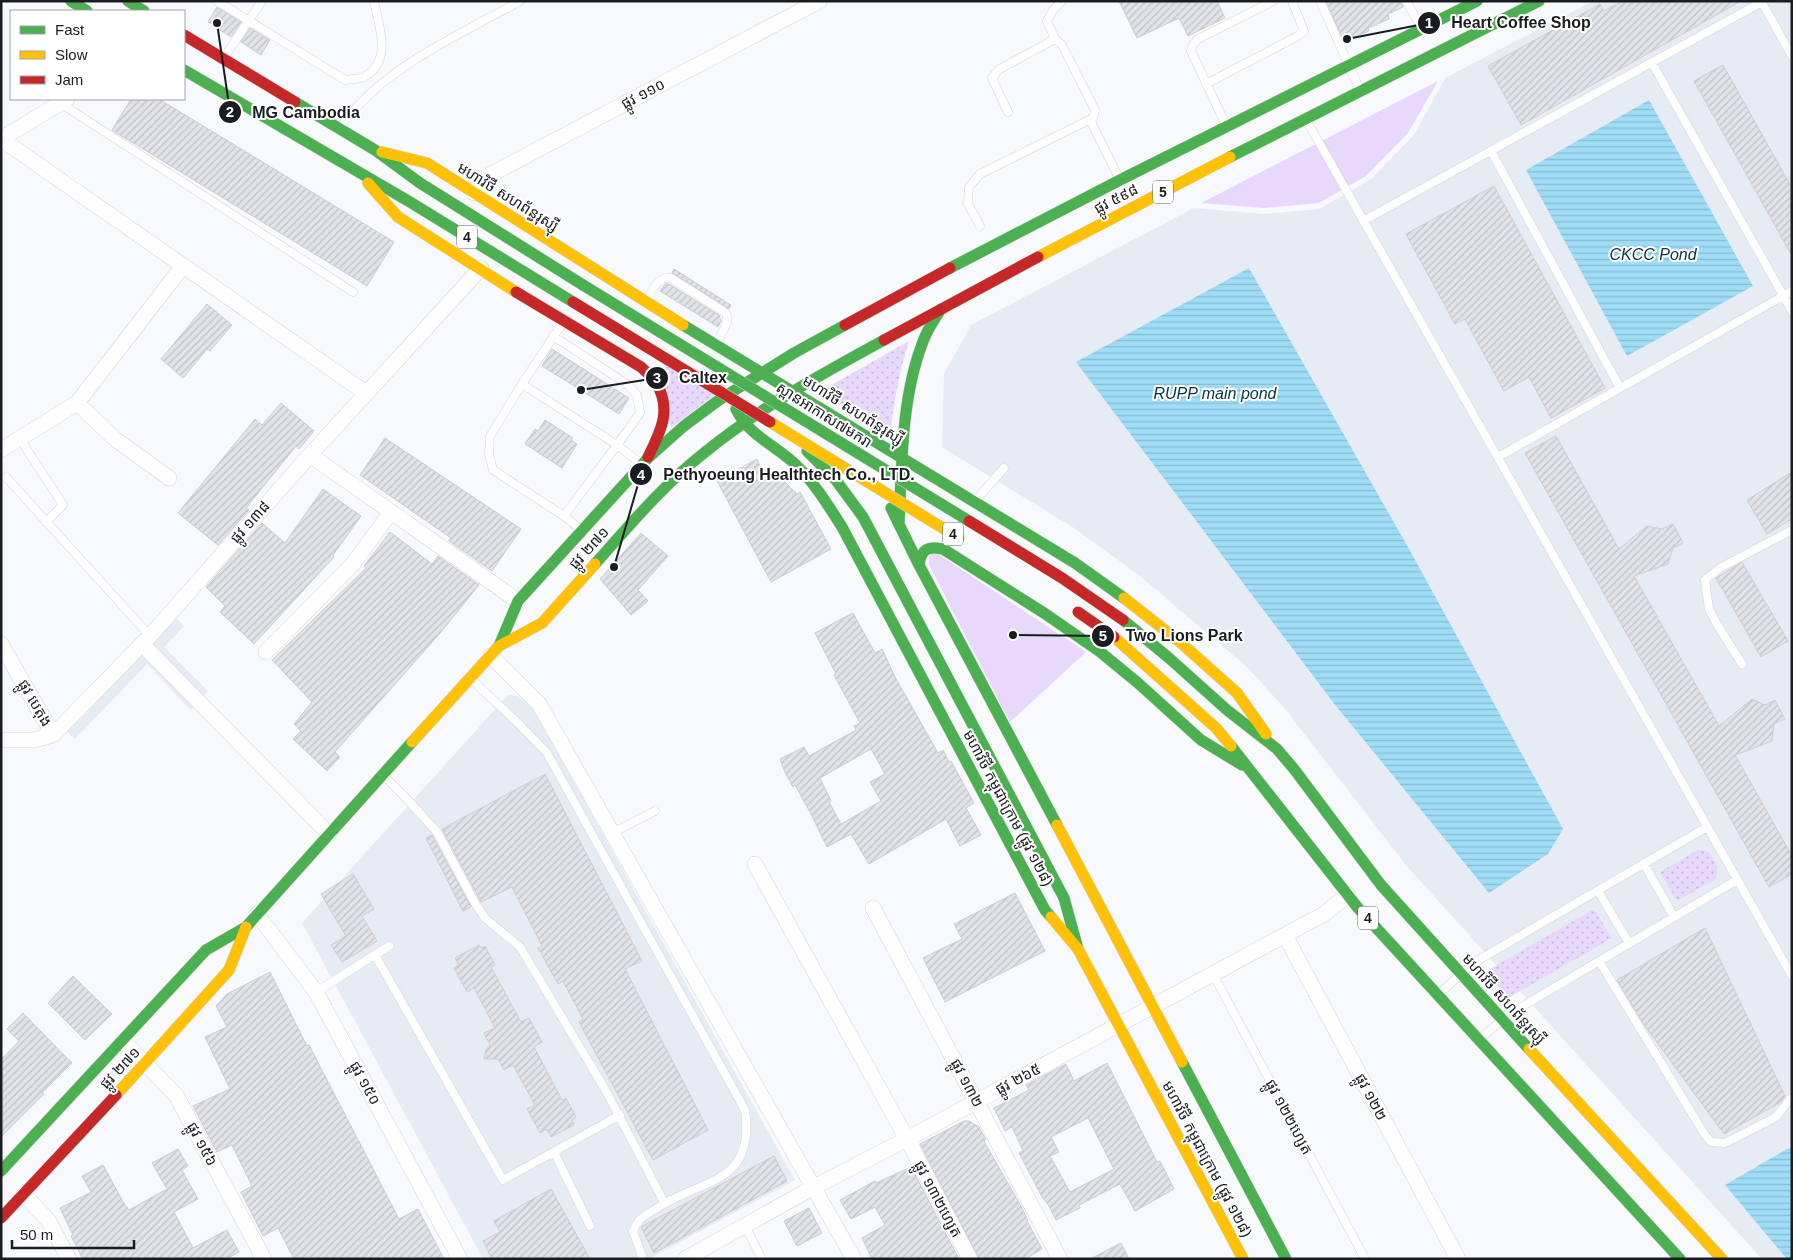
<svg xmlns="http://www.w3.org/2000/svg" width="1793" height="1260" font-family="Arial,'Noto Sans Khmer',sans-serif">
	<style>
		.built { fill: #e7ebf3 }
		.grass { fill: url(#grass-dots) }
		.park { fill: #e8d8fb }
		.water { fill: url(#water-rules) }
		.building { fill: url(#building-hatch); stroke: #cdcdd1; fill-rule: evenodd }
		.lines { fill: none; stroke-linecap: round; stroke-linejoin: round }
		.lane-casing { stroke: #d4d5d9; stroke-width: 9 }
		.street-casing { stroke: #d4d5d9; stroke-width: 16 }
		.fast-casing { stroke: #d4d5d9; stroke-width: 12 }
		.slow-casing { stroke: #d4d5d9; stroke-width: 12 }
		.jam-casing { stroke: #d4d5d9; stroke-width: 12 }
		.lane { stroke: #fefeff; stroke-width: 8 }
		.street { stroke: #fefeff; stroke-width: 15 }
		.fast { stroke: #4caf50; stroke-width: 11 }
		.slow { stroke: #ffc107; stroke-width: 11 }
		.jam { stroke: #c62828; stroke-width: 11 }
		.fast-bridge-casing { stroke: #d4d5d9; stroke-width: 12; stroke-linecap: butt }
		.slow-bridge-casing { stroke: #d4d5d9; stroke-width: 12; stroke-linecap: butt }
		.jam-bridge-casing { stroke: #d4d5d9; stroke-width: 12; stroke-linecap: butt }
		.fast-bridge { stroke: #4caf50; stroke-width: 11 }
		.slow-bridge { stroke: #ffc107; stroke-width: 11 }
		.jam-bridge { stroke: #c62828; stroke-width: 11 }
		.labels { text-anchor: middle; stroke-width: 4; stroke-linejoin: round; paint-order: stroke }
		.shield { fill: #fff; stroke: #5f6064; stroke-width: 1 }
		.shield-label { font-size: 14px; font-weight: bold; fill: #1a1c21 }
		.street-label { font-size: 15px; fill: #1a1c21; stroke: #fff }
		.water-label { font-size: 16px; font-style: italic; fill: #083241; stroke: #fff }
		.leader { fill: none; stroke: #1a1c21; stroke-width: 2 }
		.callout-dot { fill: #1a1c21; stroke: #fff; stroke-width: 2 }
		.mark-label { font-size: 15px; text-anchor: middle; font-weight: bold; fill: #fff }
		.callout-label { font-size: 16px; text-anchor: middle; font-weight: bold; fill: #1a1c21; stroke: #fff; stroke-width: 4; stroke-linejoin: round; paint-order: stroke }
	</style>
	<defs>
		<pattern id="grass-dots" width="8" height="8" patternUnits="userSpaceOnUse" patternTransform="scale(1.25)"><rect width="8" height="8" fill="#e8d8fb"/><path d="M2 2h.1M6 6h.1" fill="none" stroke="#c6b9d7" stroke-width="1.8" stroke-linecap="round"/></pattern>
		<pattern id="water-rules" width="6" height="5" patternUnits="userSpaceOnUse" patternTransform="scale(1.25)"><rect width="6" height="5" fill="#9fdcf6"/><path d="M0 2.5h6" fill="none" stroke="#88bcd3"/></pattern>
		<pattern id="building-hatch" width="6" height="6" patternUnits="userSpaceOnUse" patternTransform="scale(1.25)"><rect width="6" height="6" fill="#e2e2e9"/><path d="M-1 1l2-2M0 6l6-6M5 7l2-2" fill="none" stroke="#c1c1c8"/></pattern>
	</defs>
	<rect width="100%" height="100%" fill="#f8f9fc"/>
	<path class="built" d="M1593,1H1792V1259H1762L1405,864L1286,710L1247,667L1140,576L1074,528L942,447L944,374L971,325L1194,208L1263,214L1319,209L1371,179L1414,135L1445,78Z
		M165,608L184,626L164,647L208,691L191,710L147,664L75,739L56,722Z
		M508,695L518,696L534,710L795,1180L649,1259H483L302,923Z"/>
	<path class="grass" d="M909,341C899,372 894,402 890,435L821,391Z
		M659,366L741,375L671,428Z
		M1698,850H1706C1715,859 1719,866 1716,879L1677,901L1660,872Z
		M1594,909L1612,938L1508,998L1485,972Z"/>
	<path class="park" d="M1438,81L1408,133L1366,176L1319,203L1263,208L1201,203Z
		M935,552L1086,652L1010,722L929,565V556Z"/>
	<path class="water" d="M1649,100L1753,286L1627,356L1526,170Z
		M1249,268L1409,549L1563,829L1548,854L1489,893L1336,706L1076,362Z
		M1792,1148V1259H1787L1725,1185L1787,1149Z"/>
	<path class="building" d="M1119,1H1217L1225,18L1188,36L1179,18L1137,38Z
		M1326,1H1400L1403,7L1388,14L1389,19L1368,28L1369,31L1344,42Z
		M1623,1H1741L1521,125L1488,66L1600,4L1604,11Z
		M217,7L241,22L231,37L208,22Z
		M250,28L270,40L261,55L241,42Z
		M1723,65L1792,188V256L1694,81Z
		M131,99H159L394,242L367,286L112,130Z
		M1494,186L1605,388L1551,418L1529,377L1504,391L1465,319L1455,324L1406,234Z
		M674,269L731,305L729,309L672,273Z
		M665,284H669L719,315L721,321L718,327L660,291Z
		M207,304L232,325L210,351L207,349L183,378L161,359Z
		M552,349L629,398L619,414L542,366Z
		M281,403L314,431L299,449L296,446L246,508L249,510L218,545L178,513L255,419L262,425Z
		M545,420L573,438L571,440L577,444L562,468L525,444L535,429L538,431Z
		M1556,436L1619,549L1647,526L1662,529L1673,524L1683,543L1673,548L1668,564L1634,576L1719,726L1752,699L1765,705L1775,700L1785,719L1774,724L1772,741L1735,755L1792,856V874L1769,887L1525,453Z
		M385,438L521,529L492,571L449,541L451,538L360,475Z
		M757,459L760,467L783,480L797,494L800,492L831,549L771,582L717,481Z
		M1792,472V519L1767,534L1747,500Z
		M323,489L361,516L333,555L334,557L254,644L220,612L225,606L206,587L262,523L285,543Z
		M390,532L432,564L438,556L479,585L441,632L335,752L340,757L327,771L293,739L301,731L294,724L312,702L272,660L366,568L364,566Z
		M641,533L668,556L638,590L648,601L631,615L600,579Z
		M1742,562L1788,641L1761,657L1716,578Z
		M853,613L875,653L882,649L895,677L938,753L943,750L949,762L951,761L974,803L966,808L981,835L960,846L946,819L869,864L851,834L827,847L810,812L795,785L793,787L784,770L780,759L804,747L809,756L856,730L854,726L860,723L834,675L836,674L815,633ZM871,749L885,774L870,782L881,801L841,824L829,802L831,801L820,778Z
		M545,774L642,961L625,969L708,1130L653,1160L579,1022L583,1019L563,981L558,984L538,948L542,946L512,887L481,902L442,829Z
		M432,835L471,907L463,911L426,838Z
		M353,874L374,909L362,916L377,941L342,962L331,945L346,936L321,894Z
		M1015,893L1045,951L945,1002L923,958L962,939L954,924Z
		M1705,928L1785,1096L1781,1102L1724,1134L1643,1023L1617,980Z
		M479,945L481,948L485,946L495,965L491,967L521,1022L529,1018L542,1042L534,1047L562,1100L566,1098L576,1117L572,1120L574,1125L551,1137L547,1129L540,1133L527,1109L535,1105L513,1065L504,1070L498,1059H484L486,1050L490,1045L484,1033L495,1028L474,988L467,992L454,968L459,965L455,958Z
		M270,972L307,1046L309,1045L399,1219L418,1209L444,1259H294L278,1228L263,1236L241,1192L252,1186L232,1145L217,1152L193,1106L230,1089L205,1037L227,1027L216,1006L227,994Z
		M73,976L112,1014L85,1040L48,1003Z
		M23,1013L72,1063L42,1093L44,1094L1,1137V1060L19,1041L7,1029Z
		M1107,1063L1157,1162L1160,1161L1174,1189L1135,1211L1120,1184L1079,1205L1080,1208L1056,1220L1049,1206L1042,1197L1019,1153L1023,1151L1012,1127L1005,1131L994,1108L1029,1090L1026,1085L1066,1064L1074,1081ZM1088,1118L1114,1169L1070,1192L1050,1156L1059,1152L1051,1137Z
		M964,1121H969L979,1127L986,1140L984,1141L1022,1208L1028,1221H1027L1042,1249L1025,1259H979L920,1144Z
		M178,1149L188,1166L182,1170L198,1199L174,1212L193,1248L227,1230L239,1252L226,1259H83L71,1236L73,1235L60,1208L91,1192L82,1176L103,1165L126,1207H127L129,1210L167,1189L152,1163Z
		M774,1156L787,1181L654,1253L641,1227Z
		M911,1167L959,1259H872L862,1238L885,1225L875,1207L851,1219L840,1200L875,1181L876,1183Z
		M551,1189L590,1259H492L483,1241L500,1232L494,1221Z
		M809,1208L822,1233L797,1246L784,1221Z
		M1121,1243L1129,1259H1090Z"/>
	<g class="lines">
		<defs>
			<path id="lane" d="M217,1L345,80C350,79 359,79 364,77C393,61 379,27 374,1
				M1320,1L1359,88
				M1406,1L1420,25
				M1761,1L1792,56
				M1055,39L1047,21L1053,10L1062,1
				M225,56L262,1
				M1652,63L1792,311
				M1206,84L1296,37L1304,31L1292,1
				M60,103L353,292
				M1090,120L1118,176
				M1225,123L1191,51L1193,45L1198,39L1273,1
				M1308,123L1792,976
				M342,125C385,66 458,36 520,1
				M1491,151L1620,388
				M1363,221L1762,2
				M980,226L968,204L969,187L980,174L1093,118L1095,110L1062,45L1055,39L998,70L992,78L1008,112
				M647,301C653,290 657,276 671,278L723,311L727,315V323L717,343
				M562,324L522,384L617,445L564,516
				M553,336L627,384L637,395L640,413L617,445L640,463
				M522,384L490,436L489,454L493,470L564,516L580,529
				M20,439L63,505L46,522
				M1498,457L1792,291
				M6,477L150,636
				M976,500L1004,468
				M1742,664L1718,626L1709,609L1705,580L1720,568L1792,530
				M473,681L519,724L547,753L745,1110C756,1187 699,1178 654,1210C643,1217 638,1219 633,1231L643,1259
				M385,777L408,800L437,832L476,905L485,918L520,947L606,1091L664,1202
				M612,833L655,811
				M1644,864L1674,917
				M1598,891L1629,943
				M375,955L503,1180L620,1115
				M1599,961L1705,1135L1711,1142L1725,1143L1776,1117L1790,1099
				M1213,974L1365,1259
				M1442,991L1475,962L1707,827
				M316,992L389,946
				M1482,1037L1502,1020L1516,1010L1737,880
				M554,1152L590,1226
				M745,1226L762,1259"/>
			<path id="street" d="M1,139L366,393
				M1,139L67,99
				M474,193L484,178L819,1
				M77,403L115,439L169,478
				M1,450L77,403L183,266
				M310,455L518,601
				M1,644L53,735
				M142,644L329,834
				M266,652L353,564L391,512
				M491,656L539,704L854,1259
				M1,740H34L53,735L150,636L310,455L481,268
				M755,864L907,1139L970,1259
				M873,908L1060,1259
				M257,914L316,992L460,1259
				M1285,935L1458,1259
				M123,1041L176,1095L264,1259
				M24,1195L48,1220L69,1259
				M685,1259L814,1187L907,1139L1324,914L1348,895"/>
			<path id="fast" d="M71,1L87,11
				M128,1L144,11
				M184,70L410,202L573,302
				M295,102L375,150L420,183L583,285
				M1230,157L1539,1
				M950,268L1120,180L1477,1
				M683,325L1075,563L1124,598
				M736,409C748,435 775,445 795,464C814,482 828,505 842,527L1045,910L1051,917
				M807,451L835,479L863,517L1064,898L1078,949
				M891,508L919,565L1057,825
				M899,524C902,463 901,396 924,339C928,328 935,319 941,309
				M595,564C629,526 663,485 704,453C759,408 822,374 884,340
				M919,565C921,549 928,546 943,549L1044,613L1099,651L1138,683L1201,740L1242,765
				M1123,620L1169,658L1227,710L1277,749L1294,769L1381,885L1529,1049
				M499,646L518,601L648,458L684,426L719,400L794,353L845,325
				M1231,746L1358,908L1680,1259
				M1182,1062L1286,1259
				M1,1171L206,950L246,927L412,742"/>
			<path id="slow" d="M382,152L427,163L683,325
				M368,183L398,217L516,292
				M1038,257L1230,157
				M1124,598L1180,642L1237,693L1266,734
				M1114,637L1216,728L1231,746
				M412,742L499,646L542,623L595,564
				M1057,825L1182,1062
				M1051,917L1078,949L1243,1259
				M1529,1049L1722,1259
				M116,1095L229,970L246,927"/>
			<path id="jam" d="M184,35L295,102
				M516,292L641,367C646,372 654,378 657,384C672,411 660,433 648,457
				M845,325L950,268
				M884,340L1038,257
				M1,1218L116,1095"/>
		</defs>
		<use href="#lane" class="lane-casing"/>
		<use href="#street" class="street-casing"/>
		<use href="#fast" class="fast-casing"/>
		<use href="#slow" class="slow-casing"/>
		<use href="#jam" class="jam-casing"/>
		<use href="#lane" class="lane"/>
		<use href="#street" class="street"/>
		<use href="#fast" class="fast"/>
		<use href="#slow" class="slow"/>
		<use href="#jam" class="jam"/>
		<defs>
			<path id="fast-bridge" d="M583,285L969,521"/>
			<path id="slow-bridge" d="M770,422L959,538"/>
			<path id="jam-bridge" d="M573,302L770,422
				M969,521L1062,578L1123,620
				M1078,612L1114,637"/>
		</defs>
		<use href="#fast-bridge" class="fast-bridge-casing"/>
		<use href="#slow-bridge" class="slow-bridge-casing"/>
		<use href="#jam-bridge" class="jam-bridge-casing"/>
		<use href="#fast-bridge" class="fast-bridge"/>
		<use href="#slow-bridge" class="slow-bridge"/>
		<use href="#jam-bridge" class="jam-bridge"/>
	</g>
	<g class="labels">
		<g class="shield">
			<rect x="1153" y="180.5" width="20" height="23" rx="4"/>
			<rect x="457" y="225.5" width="20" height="23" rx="4"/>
			<rect x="943" y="522.5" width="20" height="23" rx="4"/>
			<rect x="1358" y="906.5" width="20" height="23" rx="4"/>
		</g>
		<g class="shield-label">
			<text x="1163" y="197">5</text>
			<text x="467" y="242">4</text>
			<text x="953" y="539">4</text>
			<text x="1368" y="923">4</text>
		</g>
		<g class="street-label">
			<text transform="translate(643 94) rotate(-28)" y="5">ផ្លូវ ១១០</text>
			<text transform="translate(508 197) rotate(32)" y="5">មហាវិថី សហព័ន្ធរុស្ស៊ី</text>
			<text transform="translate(1116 199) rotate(-27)" y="5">ផ្លូវ ៥៩៨</text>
			<text transform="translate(853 410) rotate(32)" y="5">មហាវិថី សហព័ន្ធរុស្ស៊ី</text>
			<text transform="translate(824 415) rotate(32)" y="5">ស្ពានអាកាស៧មករា</text>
			<text transform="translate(250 522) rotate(-48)" y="5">ផ្លូវ ១៣៨</text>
			<text transform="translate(589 548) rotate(-48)" y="5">ផ្លូវ ២៧១</text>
			<text transform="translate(35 703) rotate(60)" y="5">ផ្លូវ បេតុង</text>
			<text transform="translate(1008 808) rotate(62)" y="5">មហាវិថី កម្ពុជាក្រោម (ផ្លូវ ១២៨)</text>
			<text transform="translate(1504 999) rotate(48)" y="5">មហាវិថី សហព័ន្ធរុស្ស៊ី</text>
			<text transform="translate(120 1068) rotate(-47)" y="5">ផ្លូវ ២៧១</text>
			<text transform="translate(1018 1079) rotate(-28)" y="5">ផ្លូវ ២៦៥</text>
			<text transform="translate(365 1083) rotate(61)" y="5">ផ្លូវ ១៥០</text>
			<text transform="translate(967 1083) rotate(62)" y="5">ផ្លូវ ១៣២</text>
			<text transform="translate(1371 1097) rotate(62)" y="5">ផ្លូវ ១២២</text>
			<text transform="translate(1289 1117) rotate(62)" y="5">ផ្លូវ ១២២ហ្សេត</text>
			<text transform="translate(202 1144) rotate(62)" y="5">ផ្លូវ ១៥៦</text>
			<text transform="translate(1207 1159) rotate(62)" y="5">មហាវិថី កម្ពុជាក្រោម (ផ្លូវ ១២៨)</text>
			<text transform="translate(938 1199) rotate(62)" y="5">ផ្លូវ ១៣២ហ្សេត</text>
		</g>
		<g class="water-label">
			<text x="1653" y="260">CKCC Pond</text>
			<text x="1215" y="399">RUPP main pond</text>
		</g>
	</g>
	<path class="leader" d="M1347 39L1429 23M217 23L230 112M581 390L657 378M614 567L641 474M1013 635L1103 636"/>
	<g class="callout-dot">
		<circle cx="1347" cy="39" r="5"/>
		<circle cx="217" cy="23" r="5"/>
		<circle cx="581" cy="390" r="5"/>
		<circle cx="614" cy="567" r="5"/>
		<circle cx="1013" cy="635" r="5"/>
		<circle cx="1429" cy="23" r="12"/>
		<circle cx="230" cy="112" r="12"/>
		<circle cx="657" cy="378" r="12"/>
		<circle cx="641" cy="474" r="12"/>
		<circle cx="1103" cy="636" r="12"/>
	</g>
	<g class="mark-label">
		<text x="1429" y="28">1</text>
		<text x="230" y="117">2</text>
		<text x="657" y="383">3</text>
		<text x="641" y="480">4</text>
		<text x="1103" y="641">5</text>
	</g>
	<g class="callout-label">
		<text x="1521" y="28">Heart Coffee Shop</text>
		<text x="306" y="118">MG Cambodia</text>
		<text x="703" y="383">Caltex</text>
		<text x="789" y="480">Pethyoeung Healthtech Co., LTD.</text>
		<text x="1184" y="641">Two Lions Park</text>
	</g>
	<rect width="1793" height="1260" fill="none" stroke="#1a1c21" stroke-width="5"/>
	<rect x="10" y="10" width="175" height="90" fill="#ffffff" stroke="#a3a4a6"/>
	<rect x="20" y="26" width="25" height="8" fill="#4caf50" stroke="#a3a4a6"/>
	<text x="55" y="35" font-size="15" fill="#1a1c21">Fast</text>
	<rect x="20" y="51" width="25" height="8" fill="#ffc107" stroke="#a3a4a6"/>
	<text x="55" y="60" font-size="15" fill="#1a1c21">Slow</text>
	<rect x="20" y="76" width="25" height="8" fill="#c62828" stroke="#a3a4a6"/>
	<text x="55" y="85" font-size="15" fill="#1a1c21">Jam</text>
	<path d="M12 1240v8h122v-8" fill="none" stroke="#1a1c21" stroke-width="2.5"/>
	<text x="20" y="1240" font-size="15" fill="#1a1c21" stroke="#ffffff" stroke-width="4" paint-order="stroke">50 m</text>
</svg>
